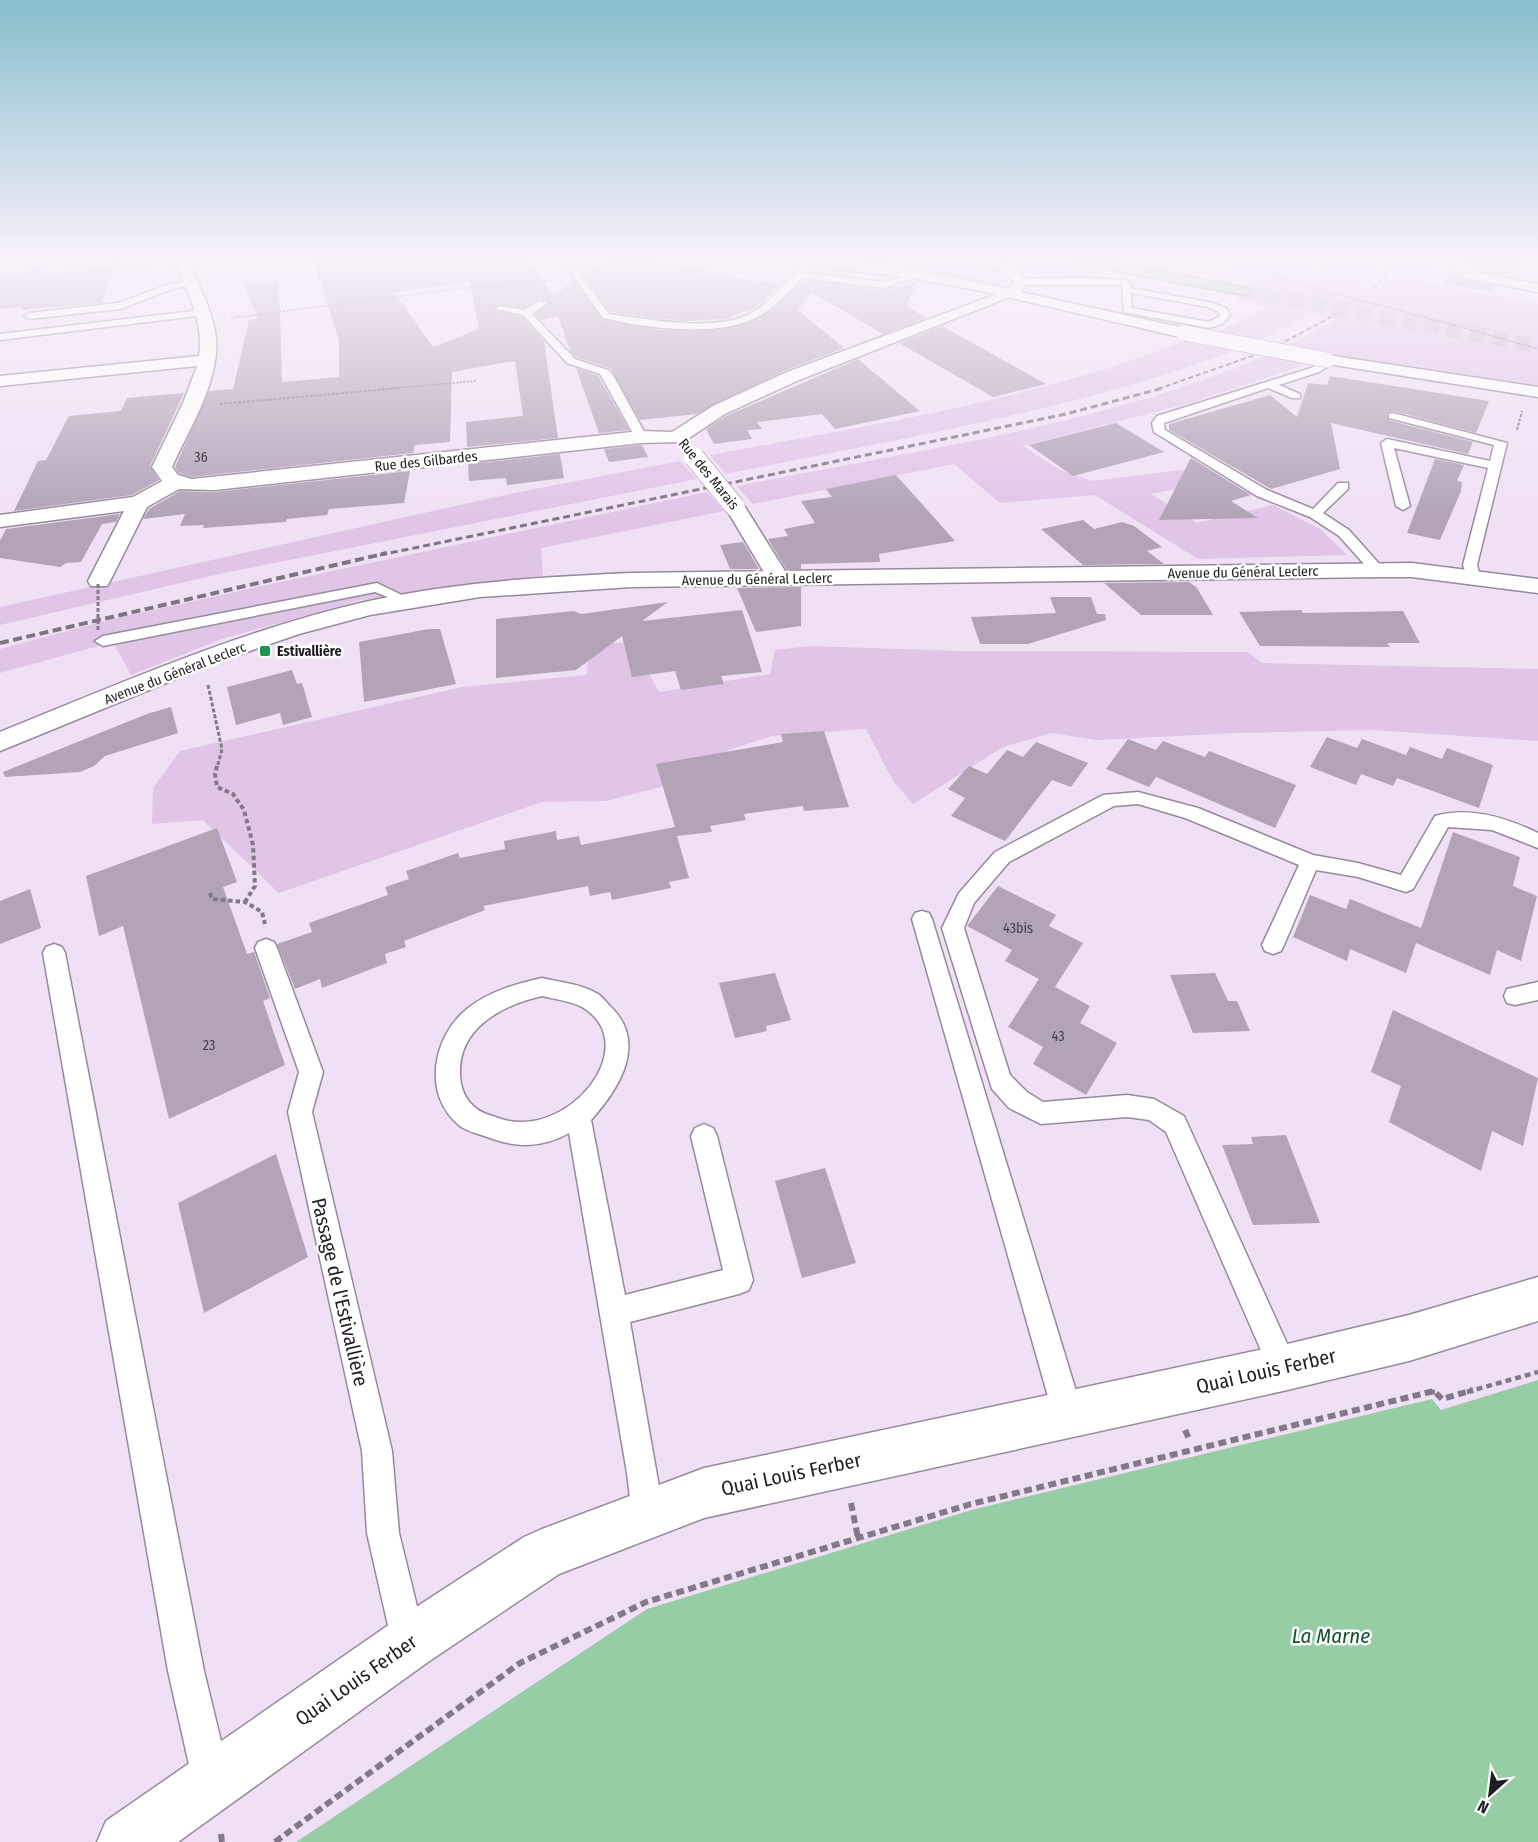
<svg xmlns="http://www.w3.org/2000/svg" width="1538" height="1842" font-family="'Fira Sans Condensed',sans-serif">
	<style>
		.green { fill: #e0c5e7 }
		.water { fill: #96cda4 }
		.building { fill: #b2a3b7; fill-rule: evenodd }
		.lines { fill: none; stroke-linecap: round; stroke-linejoin: round }
		.highway-tunnel { stroke: #c7b9cb; stroke-width: 15; stroke-dasharray: 15 8; stroke-linecap: butt }
		.lane-casing { stroke: #97899c; stroke-width: 3 }
		.street-casing { stroke: #97899c; stroke-width: 3 }
		.secondary-casing { stroke: #97899c; stroke-width: 3 }
		.highway-casing { stroke: #688e74; stroke-width: 3 }
		.path-far5 { stroke: #837987; stroke-width: 1.5; stroke-dasharray: 2 1.5; stroke-linecap: butt }
		.path-far4 { stroke: #837987; stroke-width: 2; stroke-dasharray: 3 1.5; stroke-linecap: butt }
		.path-far3 { stroke: #837987; stroke-width: 3; stroke-dasharray: 4 2; stroke-linecap: butt }
		.path-far2 { stroke: #837987; stroke-width: 4; stroke-dasharray: 4.5 3; stroke-linecap: butt }
		.path-far1 { stroke: #837987; stroke-width: 4.5; stroke-dasharray: 6 4; stroke-linecap: butt }
		.path { stroke: #837987; stroke-width: 6; stroke-dasharray: 8 4.5; stroke-linecap: butt }
		.lane { fill: #fff; fill-rule: evenodd }
		.street { fill: #fff; fill-rule: evenodd }
		.secondary { fill: #fff; fill-rule: evenodd }
		.highway { fill: #8fcc9f; fill-rule: evenodd }
		.rail-far2 { stroke: #7f7582; stroke-width: 2; stroke-dasharray: 5 3; stroke-linecap: butt }
		.rail-far1 { stroke: #7f7582; stroke-width: 3; stroke-dasharray: 7 4; stroke-linecap: butt }
		.rail { stroke: #7f7582; stroke-width: 4; stroke-dasharray: 9 4.5; stroke-linecap: butt }
		.street-bridge-casing { stroke: #97899c; stroke-width: 21; stroke-linecap: butt }
		.secondary-bridge-casing { stroke: #97899c; stroke-width: 16; stroke-linecap: butt }
		.path-bridge { stroke: #837987; stroke-width: 3; stroke-dasharray: 4 2; stroke-linecap: butt }
		.street-bridge { stroke: #fff; stroke-width: 20 }
		.secondary-bridge { stroke: #fff; stroke-width: 15 }
		.poi-dot { fill: #1e9550; stroke: #fff; stroke-width: 2 }
		.labels { text-anchor: middle; stroke-width: 5; stroke-linejoin: round; paint-order: stroke }
		.number-label { font-size: 14px; fill: #453e48 }
		.far-street-label { font-size: 14px; fill: #211c23; stroke: #fff }
		.far-poi-label { font-size: 14px; font-weight: bold; fill: #211c23; stroke: #fff; text-anchor: start }
		.near-street-label { font-size: 20px; fill: #211c23; stroke: #fff }
		.near-water-label { font-size: 21px; font-style: italic; fill: #14522c; stroke: #fff }
	</style>
	<rect width="100%" height="100%" fill="#f0e0f5"/>
	<path class="green" d="M833,260C862,260 996,252 1007,281L998,286L899,268Z
		M999,260H1021L1095,273L1067,279L1041,280L1031,271Z
		M1195,260H1246L1319,272L1336,260H1380L1355,285L1378,290L1409,260H1440L1422,282L1538,304V387L1285,348L1338,319L1311,314L1257,341L1210,332L1224,329L1270,307L1236,300L1260,272Z
		M1187,340L1237,350C1073,411 897,439 726,474L710,455C871,425 1035,400 1187,340Z
		M1266,356L1307,364L1197,401L1023,446L1060,470L1092,481L1197,468L1220,480L1151,494L1197,523L1273,505L1320,529L1347,555L1198,559L1095,495L1000,503L954,464L753,504L737,486C914,451 1099,426 1266,356Z
		M680,461L697,479L224,573L0,625V607L514,493Z
		M707,492L724,511L541,548L543,576L361,600L222,639L131,675L113,642L0,673V649L112,619L257,587Z
		M632,642L659,692L770,674L775,650L810,646L960,651L1248,652L1262,663L1538,669V741L1372,730L1238,733L1097,740L1051,733L1003,747L913,804L893,781L866,729L772,736L726,751L689,780L606,801L542,802L279,893L203,820L152,824L153,788L180,751L462,687L587,675L589,644Z"/>
	<path class="water" d="M1538,1380V1842H296L647,1609L975,1509L1432,1399L1441,1410Z"/>
	<path class="building" d="M313,260H527L554,295L574,281L603,320L661,330L705,331L746,324L774,309L797,286L802,287L799,285L803,280L884,290L917,282L906,306L927,318L883,334L811,292L798,310L844,348L786,370L697,414L640,420L610,368L576,357L570,351L558,316L541,320L535,314L550,302L539,299L524,308L499,304L493,310L522,317L544,341L558,438L467,447L466,422L523,416L515,361L452,372L450,442L415,445L413,453L192,477L179,473L175,467L209,391L233,389L249,320L258,318L243,282L279,280L282,382L339,377V340ZM470,282L479,329L433,347L394,292Z
		M607,260H643L708,268L701,273L781,284L757,307L725,319L685,321L645,317L610,312L584,275Z
		M1464,260H1519L1505,275L1478,270Z
		M46,268L42,274L111,268L115,270L101,303L21,310L22,307L0,309V277Z
		M1453,272L1468,280L1496,286L1490,292L1443,283Z
		M942,326L1046,384L993,397L899,343Z
		M858,359L920,411L835,429L822,414L757,422L762,429L747,430L752,439L714,444L706,429L726,416Z
		M576,368L598,376L629,430L599,433Z
		M1330,376L1489,401L1476,433L1394,411L1387,413L1388,420L1473,442L1468,454L1331,423L1340,469L1271,489L1169,430V424L1270,395L1297,417L1308,383L1327,385Z
		M184,393L150,466L159,480L132,495L14,511L38,461L46,460L69,416L121,411L127,398Z
		M1116,423L1164,452L1073,476L1029,445Z
		M642,445L648,457L609,462L604,449Z
		M560,454L564,478L507,485L506,478L469,481L468,464Z
		M1191,458L1251,495L1231,501L1258,518L1159,520Z
		M1435,459L1464,465L1457,481L1462,482L1461,491L1440,540L1407,533Z
		M410,471L404,503L329,509L327,515L287,519L286,522L203,528L204,525L180,526L185,514L143,519L149,509L180,491L215,492Z
		M896,475L955,541L879,554L880,562L801,564V569H786L768,539L788,536L784,529L815,523L801,501L832,497L826,489Z
		M120,514L116,522L102,524L81,562L66,563L60,567L0,558V541L6,529Z
		M1083,520L1094,529L1122,522L1134,526L1162,547L1147,551L1164,564L1083,565L1041,529Z
		M743,542L759,569H730L720,545Z
		M1189,582L1197,588L1213,615H1141L1104,583Z
		M801,587V626L756,632L737,588Z
		M1050,597H1091L1097,614H1105L1106,620L1028,644H980L971,617L1056,613Z
		M668,602L642,621L742,610L762,672L721,676L724,684L681,690L675,671L632,677L622,636L576,670L496,678V619L574,611L581,614Z
		M1301,610L1303,613L1403,611L1420,643H1387L1390,647L1260,646L1239,612Z
		M429,629H440L456,684L364,702L359,642Z
		M292,670L297,684L302,683L312,717L283,725L280,713L236,725L227,687Z
		M171,707L178,733L105,756L94,766L80,772L5,777L3,772L147,714Z
		M824,731L849,807L804,811L803,806L744,814L746,820L710,826L712,832L677,836L689,878L669,882L671,888L612,900L610,892L590,896L588,886L483,906L485,910L404,941L406,947L385,954L387,963L322,988L320,979L295,989L277,944L312,932L309,923L388,895L385,887L409,879L406,871L458,853L460,858L505,849L504,841L556,831L557,840L579,836L581,845L675,827L656,764L783,742L781,734Z
		M1327,737L1357,748L1362,739L1406,755L1410,747L1442,759L1447,748L1493,765L1479,808L1397,778L1393,786L1361,774L1356,785L1310,767Z
		M1128,739L1156,750L1163,741L1205,757L1209,751L1296,785L1275,828L1156,777L1149,787L1106,769Z
		M1036,742L1088,763L1071,787L1052,780L1005,841L951,816L965,798L948,789L969,766L987,774L1007,750L1023,757Z
		M217,828L237,882L223,887L247,954L254,952L270,998L263,1001L285,1065L169,1119L123,926L99,936L86,876Z
		M1453,832L1520,857L1513,886L1537,896L1521,961L1497,950L1490,975L1416,943Z
		M998,886L1056,915L1049,926L1083,943L1055,987L1090,1006L1080,1023L1117,1043L1086,1095L1033,1064L1043,1047L1008,1027L1039,979L1005,961L1012,950L967,926Z
		M30,889L41,928L0,944V901Z
		M1310,895L1346,909L1350,899L1421,928L1406,973L1350,949L1347,961L1293,937Z
		M775,973L791,1020L766,1026L767,1031L735,1038L719,983Z
		M1215,973L1228,1001H1237L1250,1031L1193,1033L1170,975Z
		M1393,1010L1538,1078L1523,1146L1492,1131L1481,1171L1389,1122L1401,1086L1371,1072Z
		M1286,1135L1320,1223L1253,1225L1222,1145L1253,1144L1251,1137Z
		M276,1154L308,1257L204,1313L178,1203Z
		M825,1168L856,1263L802,1278L775,1181Z"/>
	<g class="lines">
		<path class="highway-tunnel" d="M1244,291L1538,346"/>
		<defs>
			<path id="lane" d="M145,260H176L114,268L110,265Z
				M582,260H592L577,270L609,314C651,319 721,335 758,309C777,295 792,272 812,260L817,262L807,273L884,282L916,273L920,276L884,288L802,278C789,291 777,306 761,315C722,339 645,328 603,318L568,269Z
				M1087,278L1126,280L1130,283L1131,288L1213,303L1226,308L1230,316L1222,324L1209,328L1124,312L1122,285H1021L1017,282L1021,279ZM1131,293L1208,307L1219,312L1220,316L1209,322L1132,308Z
				M190,280L193,281V285L172,289L120,309L29,319L24,316L29,313L118,303L167,285Z
				M540,301L548,303L532,314L575,359L608,370L613,375L647,437L645,440L635,437L600,374L567,363L523,315L495,309L500,306L524,310Z
				M202,310L205,311V315L0,340V334Z
				M1328,359L1337,361L1319,372L1279,385L1300,394V398H1292L1268,388L1164,423L1165,430L1267,490L1313,509L1338,483H1348V489L1323,513L1349,530L1382,567L1384,570L1377,574L1372,573L1339,536L1310,517L1257,496L1154,432L1152,423L1157,416L1311,368Z
				M1393,413L1507,443L1477,565L1480,577L1478,580H1468L1463,565L1488,468L1394,448L1410,506L1403,510L1396,506L1381,443L1387,439L1490,461L1494,445L1389,418V414Z
				M377,583L414,601L407,605L375,592L103,646L95,641L103,636Z
				M1138,792L1198,808L1313,855L1358,863L1401,875L1435,816C1470,806 1507,818 1538,833V848L1492,830L1448,827L1413,889L1406,892L1358,877L1316,870L1284,945L1281,951L1273,954L1265,951L1262,945L1299,865L1185,818L1138,804L1114,806L1009,862L974,903L964,928L1010,1075L1027,1092L1043,1102L1127,1095L1154,1099L1184,1116L1298,1368L1293,1378L1283,1383L1273,1378L1166,1132L1149,1120L1127,1117L1041,1124L1009,1108L992,1089L942,928L959,893L995,852L1103,795Z
				M922,911L929,913L932,919L1083,1414L1079,1425L1068,1429L1057,1425L1053,1414L912,919L915,913Z
				M266,939L274,942L277,948L323,1072L312,1112L392,1451L399,1533L426,1643L421,1655L409,1660L397,1655L392,1643L367,1533L362,1451L288,1112L299,1072L255,948L258,942Z
				M54,944L62,947L65,953L204,1671L230,1778L224,1791L211,1797L198,1791L192,1778L168,1671L43,953L46,947Z
				M542,978C558,982 582,984 596,993C601,995 606,1002 610,1006C648,1042 620,1088 591,1120L625,1295L723,1270L691,1136L695,1128L704,1124L713,1128L717,1136L753,1280L749,1290L739,1294L630,1322L664,1515L659,1526L648,1531L637,1526L632,1515L627,1473L569,1133C542,1148 517,1148 490,1138C480,1134 468,1132 460,1126C422,1096 432,1037 467,1009C488,992 515,984 542,978ZM542,996C554,999 571,1001 582,1007C646,1045 567,1143 498,1118C491,1115 483,1114 477,1109C465,1100 460,1088 460,1073C459,1027 503,1005 542,996Z
				M1538,982V1000L1515,1005L1507,1003L1504,996L1507,989Z"/>
			<path id="street" d="M174,260H188C198,285 213,310 216,338C220,381 189,429 172,467L178,475L192,479L641,431L672,432L713,406L787,372L1008,290H1018L1020,293L799,380L725,414L683,442L641,443L215,490L179,489L147,507L110,581L107,586H91L88,581L124,511L0,527V515L133,497L162,481L152,467L183,403L197,366L0,386V376L199,356C205,323 186,289 174,260Z
				M1448,260H1462V263L1477,272L1538,284V292L1468,278L1450,268Z
				M735,501L742,503L745,507L790,579L787,584H771L768,579L725,507L728,503Z
				M1538,1277V1321L1409,1361L1283,1391L704,1518L559,1574L428,1662L178,1842H97L106,1821L390,1624L524,1537L542,1529L704,1468L1283,1345L1409,1315Z"/>
			<path id="secondary" d="M786,260C859,255 937,273 1009,289L1014,282L1002,271L967,263L965,260C990,259 1013,260 1028,282L1021,292L1184,328L1192,333L1184,338L977,290L898,276L793,264Z
				M1327,355L1538,387V397L1321,363L1319,360Z
				M1412,563L1538,579V593L1412,577H1377L631,587L480,597L370,615L299,634L215,663L0,751V732C121,683 241,630 369,601C455,582 543,577 631,573Z"/>
			<path id="highway" d="M1071,260H1098L1244,287L1251,291L1244,295L1078,264Z"/>
		</defs>
		<use href="#lane" class="lane-casing"/>
		<use href="#street" class="street-casing"/>
		<use href="#secondary" class="secondary-casing"/>
		<use href="#highway" class="highway-casing"/>
		<path class="path-far5" d="M1218,260C1263,270 1306,287 1351,298C1414,314 1476,331 1538,349
			M231,318L456,289L554,280
			M383,389L477,381"/>
		<path class="path-far4" d="M220,404L400,388
			M1517,430L1522,411"/>
		<path class="path-far3" d="M208,685L222,749L217,768"/>
		<path class="path-far2" d="M217,766L215,774L217,787L233,794L244,810L253,845L255,886L245,902
			M210,893L212,899L245,902L262,912L265,924"/>
		<path class="path-far1" d="M1430,1392H1435
			M1467,1392L1538,1372"/>
		<path class="path" d="M1185,1430L1190,1441
			M851,1503L858,1538
			M221,1834L222,1842
			M275,1842L520,1663L646,1602L971,1504L1434,1391L1442,1399L1473,1390"/>
		<use href="#lane" class="lane"/>
		<use href="#street" class="street"/>
		<use href="#secondary" class="secondary"/>
		<use href="#highway" class="highway"/>
		<path class="rail-far2" d="M1373,288L1400,260
			M1158,389L1269,350L1331,317"/>
		<path class="rail-far1" d="M380,555L1066,414L1163,388"/>
		<path class="rail" d="M0,643L387,553"/>
		<defs>
			<path id="street-bridge" d="M694,457L735,507"/>
			<path id="secondary-bridge" d="M1184,333L1327,360"/>
		</defs>
		<use href="#street-bridge" class="street-bridge-casing"/>
		<use href="#secondary-bridge" class="secondary-bridge-casing"/>
		<path class="path-bridge" d="M98,584V630"/>
		<use href="#street-bridge" class="street-bridge"/>
		<use href="#secondary-bridge" class="secondary-bridge"/>
	</g>
	<linearGradient id="sky" x2="0" y2="1"><stop stop-color="#87becd"/><stop offset="0.5" stop-color="#f8f1fa"/><stop offset="1" stop-color="#f8f1fa" stop-opacity="0"/></linearGradient>
	<rect width="1538" height="518" fill="url(#sky)"/>
	<rect class="poi-dot" x="259" y="645" width="12" height="12" rx="3"/>
	<g class="labels">
		<g class="number-label">
			<text x="201" y="462">36</text>
			<text x="1018" y="933">43bis</text>
			<text x="1058" y="1041">43</text>
			<text x="209" y="1050">23</text>
		</g>
		<g class="far-street-label">
			<text transform="translate(426 461) rotate(-6)" y="5">Rue des Gilbardes</text>
			<text transform="translate(709 474) rotate(51)" y="5">Rue des Marais</text>
			<text transform="translate(1243 572) rotate(-1)" y="5">Avenue du Général Leclerc</text>
			<text transform="translate(757 579) rotate(-1)" y="5">Avenue du Général Leclerc</text>
			<text transform="translate(175 673) rotate(-21)" y="5">Avenue du Général Leclerc</text>
		</g>
		<g class="far-poi-label">
			<text x="277" y="656">Estivallière</text>
		</g>
		<g class="near-street-label">
			<text transform="translate(340 1292) rotate(77)" y="7">Passage de l'Estivallière</text>
			<text transform="translate(1266 1371) rotate(-13)" y="7">Quai Louis Ferber</text>
			<text transform="translate(791 1474) rotate(-12)" y="7">Quai Louis Ferber</text>
			<text transform="translate(356 1680) rotate(-35)" y="7">Quai Louis Ferber</text>
		</g>
		<g class="near-water-label">
			<text x="1331" y="1643">La Marne</text>
		</g>
	</g>
	<g transform="translate(1490 1794) rotate(208)" stroke="#ffffff" stroke-width="4.5" paint-order="stroke">
	<path d="M0-4.5L10 22L0 15L-10 22Z" fill="#211c23"/>
	<text y="-9" font-size="16" font-weight="bold" text-anchor="middle" fill="#211c23">N</text>
	</g>
</svg>
